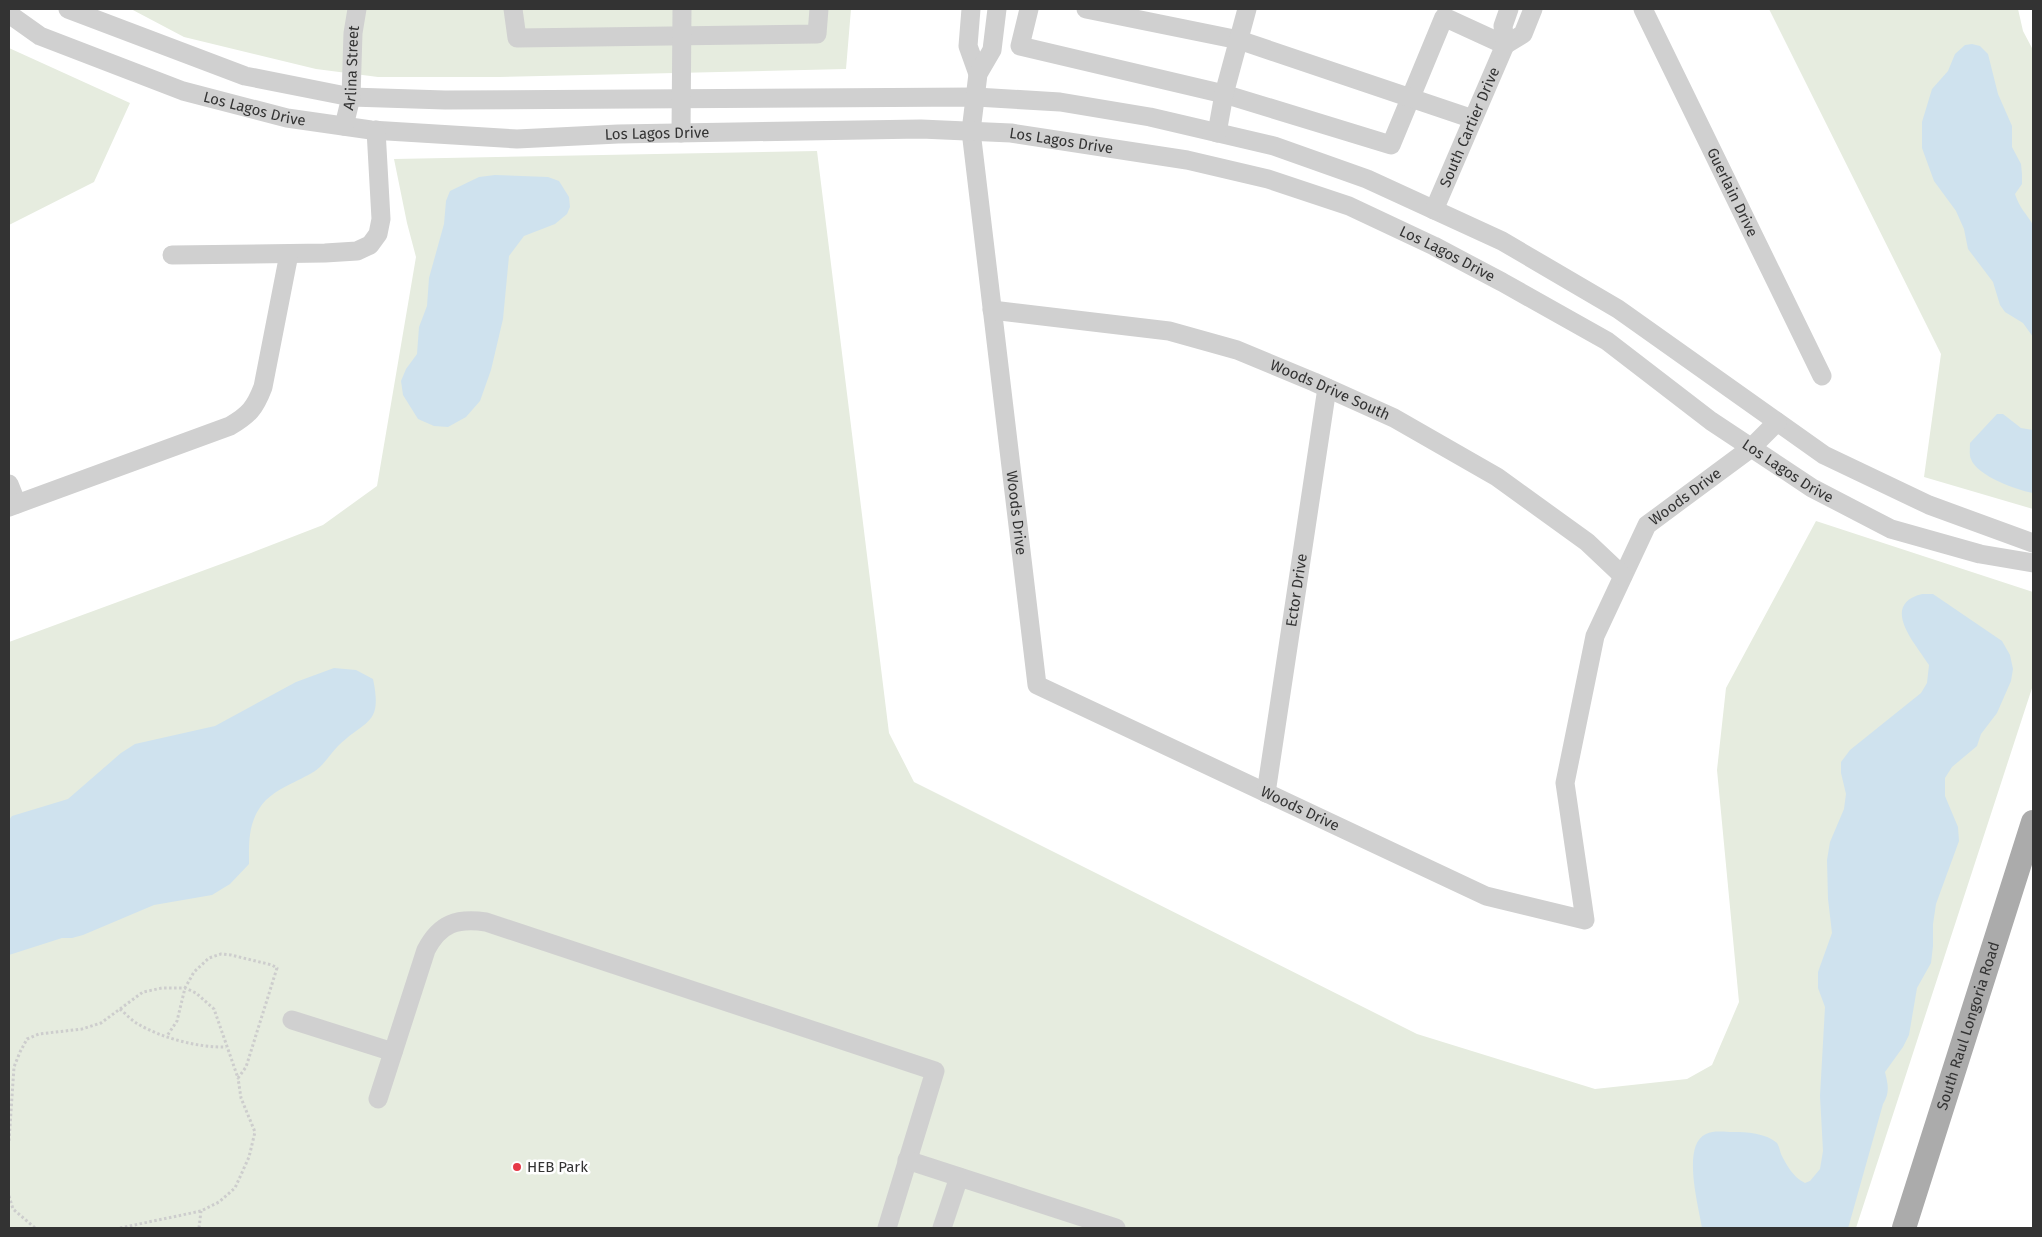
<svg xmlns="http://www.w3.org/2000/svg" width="2042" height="1237" font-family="'Fira Sans',sans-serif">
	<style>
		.green { fill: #e6ecdf }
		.water { fill: #cfe2ee }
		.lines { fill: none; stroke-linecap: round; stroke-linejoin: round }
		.path { stroke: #cdcdcd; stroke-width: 3; stroke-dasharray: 2.5 2.5; stroke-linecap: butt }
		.minor { stroke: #d0d0d0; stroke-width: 19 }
		.major { stroke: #ababab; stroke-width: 24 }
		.poi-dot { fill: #e63946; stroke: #fff; stroke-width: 2 }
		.labels { text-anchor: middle; stroke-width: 5; stroke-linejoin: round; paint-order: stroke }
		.street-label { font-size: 15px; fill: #333; stroke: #fff }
		.poi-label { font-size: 15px; fill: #333; stroke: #fff; text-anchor: start }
	</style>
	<rect width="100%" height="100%" fill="#fff"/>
	<path class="green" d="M131,9H851L846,69L499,77H378L316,69L184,37Z
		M1769,9H2018L2023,31L2033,50V509L1924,477L1941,354Z
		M9,48L130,103L94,182L9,225Z
		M817,151L889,733L914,782L1417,1034L1595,1089L1687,1079L1712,1065L1739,1002L1717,770L1726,688L1816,521L2033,592V685L1856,1228H9V642L251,553L323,525L377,486L416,257L407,223L394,159Z"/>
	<path class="water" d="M1972,44L1980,46L1988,54L1998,94L2012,126V147L2021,164L2022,174V184L2015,194C2020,209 2026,213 2033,225V337L2023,323L2005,312L2000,305L1993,282L1968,249L1964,229L1956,211L1934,181L1922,148V122L1932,89L1948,71L1955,54L1965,45Z
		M495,175L548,177L559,181L569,197L570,207L567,214L555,224L524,236L509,256L503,319L491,370L480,401L466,417L448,427L434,426L418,419L403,395L401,381L406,369L417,354L419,327L427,306L429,278L444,224L446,201L450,191L479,177Z
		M1997,414H2003L2021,428L2033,430V493C2017,490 1977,476 1971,459C1969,455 1970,448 1970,443Z
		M1922,594H1933L2002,641L2010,655L2013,669L2011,681L1997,713L1981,734L1977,746L1952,767L1945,778V796L1958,827L1959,841L1936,904L1933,924V946L1931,963L1917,988L1909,1035L1903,1047L1885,1072C1888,1085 1890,1092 1883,1104L1849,1225L1848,1228H1702C1699,1207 1681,1145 1706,1134C1714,1130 1725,1132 1733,1132C1746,1132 1766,1133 1777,1143C1779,1146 1780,1151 1781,1154C1787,1166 1793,1177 1805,1183L1810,1181L1820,1169L1823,1151L1820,1096L1825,1007L1818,988V972L1832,933L1828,899L1827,860L1830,842L1844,809L1846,794L1841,773V762L1850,750L1921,693L1927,683L1929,665C1916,644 1879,605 1922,594Z
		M334,668L356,670L373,679C383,726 365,719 338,746C331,753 324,765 315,771C298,782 273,789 261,806C248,824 249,843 249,864L230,884L212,895L154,905L83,935L72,938H62L9,955V820L12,816L68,799L121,753L135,744L215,726L296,682Z"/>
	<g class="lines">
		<path class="path" d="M120,1009C126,1014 132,1021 138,1024C161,1038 200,1048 226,1047
			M9,1141L14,1067L20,1052L27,1039L39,1034L82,1029L101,1023L143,992L162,988H185L196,993L214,1009L238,1078L246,1067L277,968L272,965L231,955L221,954L209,958L194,972L185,988L177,1021L167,1036
			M9,1196L13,1209L35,1228
			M120,1228L201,1211L219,1202L235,1188L249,1157L255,1132L241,1098L238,1078
			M199,1228L201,1211"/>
		<g class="minor">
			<path d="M68,9L245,76L351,97L445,100L976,97L1060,102L1150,117L1274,146L1367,179L1502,241L1618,309L1824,455L1929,505L2033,543"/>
			<path d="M513,9L517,38L817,34L819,9"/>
			<path d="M971,9L968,46L978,74"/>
			<path id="s1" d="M997,9L992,50L978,74L971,131L1037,685L1486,896L1585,920L1565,783L1595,636L1647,525L1751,448L1777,422"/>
			<path d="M1029,9L1020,46L1224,94L1391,145L1444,17L1505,45"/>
			<path d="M1086,9L1239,40L1473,119"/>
			<path id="s2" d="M1643,9L1822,376"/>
			<path id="s3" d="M9,14L40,36L183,91L287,118L371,130L517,139L618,134L921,129L1011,133L1187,160L1268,179L1349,206L1434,246L1502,282L1607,341L1711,421L1812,488L1891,529L1980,554L2033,563"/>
			<path d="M1505,45L1523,34L1533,9"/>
			<path id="s4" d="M344,126L351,97L353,33L357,9"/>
			<path d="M681,133L682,9"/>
			<path d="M1217,133L1224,94L1247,9"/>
			<path id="s5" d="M1434,210L1505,45L1503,26L1509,9"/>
			<path d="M172,255L325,253L357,251L370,245L378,234L381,219L376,130"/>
			<path id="s6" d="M992,310L1169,331L1237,350L1314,382L1394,418L1497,477L1587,542L1623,576"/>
			<path d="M9,484L17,504"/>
			<path d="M9,507L230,426C249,415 255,408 263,387L289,254"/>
			<path id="s7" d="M1266,793L1327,388"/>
			<path d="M292,1020L393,1052"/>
			<path d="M378,1099L426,950C440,923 457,918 486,922L935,1071L887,1228"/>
			<path d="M907,1160L1116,1228"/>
			<path d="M942,1228L959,1177"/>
		</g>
		<path class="major" id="s8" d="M1904,1228L2033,822"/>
	</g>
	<circle class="poi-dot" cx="517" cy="1167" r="5"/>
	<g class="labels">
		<g class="street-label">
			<text dy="5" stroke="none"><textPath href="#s4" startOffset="59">Arlina Street</textPath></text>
			<text dy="5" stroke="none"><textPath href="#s3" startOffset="265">Los Lagos Drive</textPath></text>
			<text dy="5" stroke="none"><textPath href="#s5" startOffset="90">South Cartier Drive</textPath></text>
			<text dy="5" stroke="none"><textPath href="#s3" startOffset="670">Los Lagos Drive</textPath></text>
			<text dy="5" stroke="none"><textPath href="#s3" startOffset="1075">Los Lagos Drive</textPath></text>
			<text dy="5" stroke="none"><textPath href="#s2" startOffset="204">Guerlain Drive</textPath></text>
			<text dy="5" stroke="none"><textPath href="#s3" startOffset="1480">Los Lagos Drive</textPath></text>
			<text dy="5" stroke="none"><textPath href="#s6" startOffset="350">Woods Drive South</textPath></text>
			<text dy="5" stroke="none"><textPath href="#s3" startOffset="1885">Los Lagos Drive</textPath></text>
			<text dy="5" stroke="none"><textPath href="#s1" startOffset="1741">Woods Drive</textPath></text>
			<text dy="5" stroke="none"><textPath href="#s1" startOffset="511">Woods Drive</textPath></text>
			<text dy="5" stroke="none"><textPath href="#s7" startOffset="205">Ector Drive</textPath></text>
			<text dy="5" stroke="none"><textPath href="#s1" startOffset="975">Woods Drive</textPath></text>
			<text dy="5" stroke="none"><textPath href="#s8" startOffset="212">South Raul Longoria Road</textPath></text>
		</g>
		<g class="poi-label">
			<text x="527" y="1172">HEB Park</text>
		</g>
	</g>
	<rect width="2042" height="1237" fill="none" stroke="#333333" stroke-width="20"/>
</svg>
